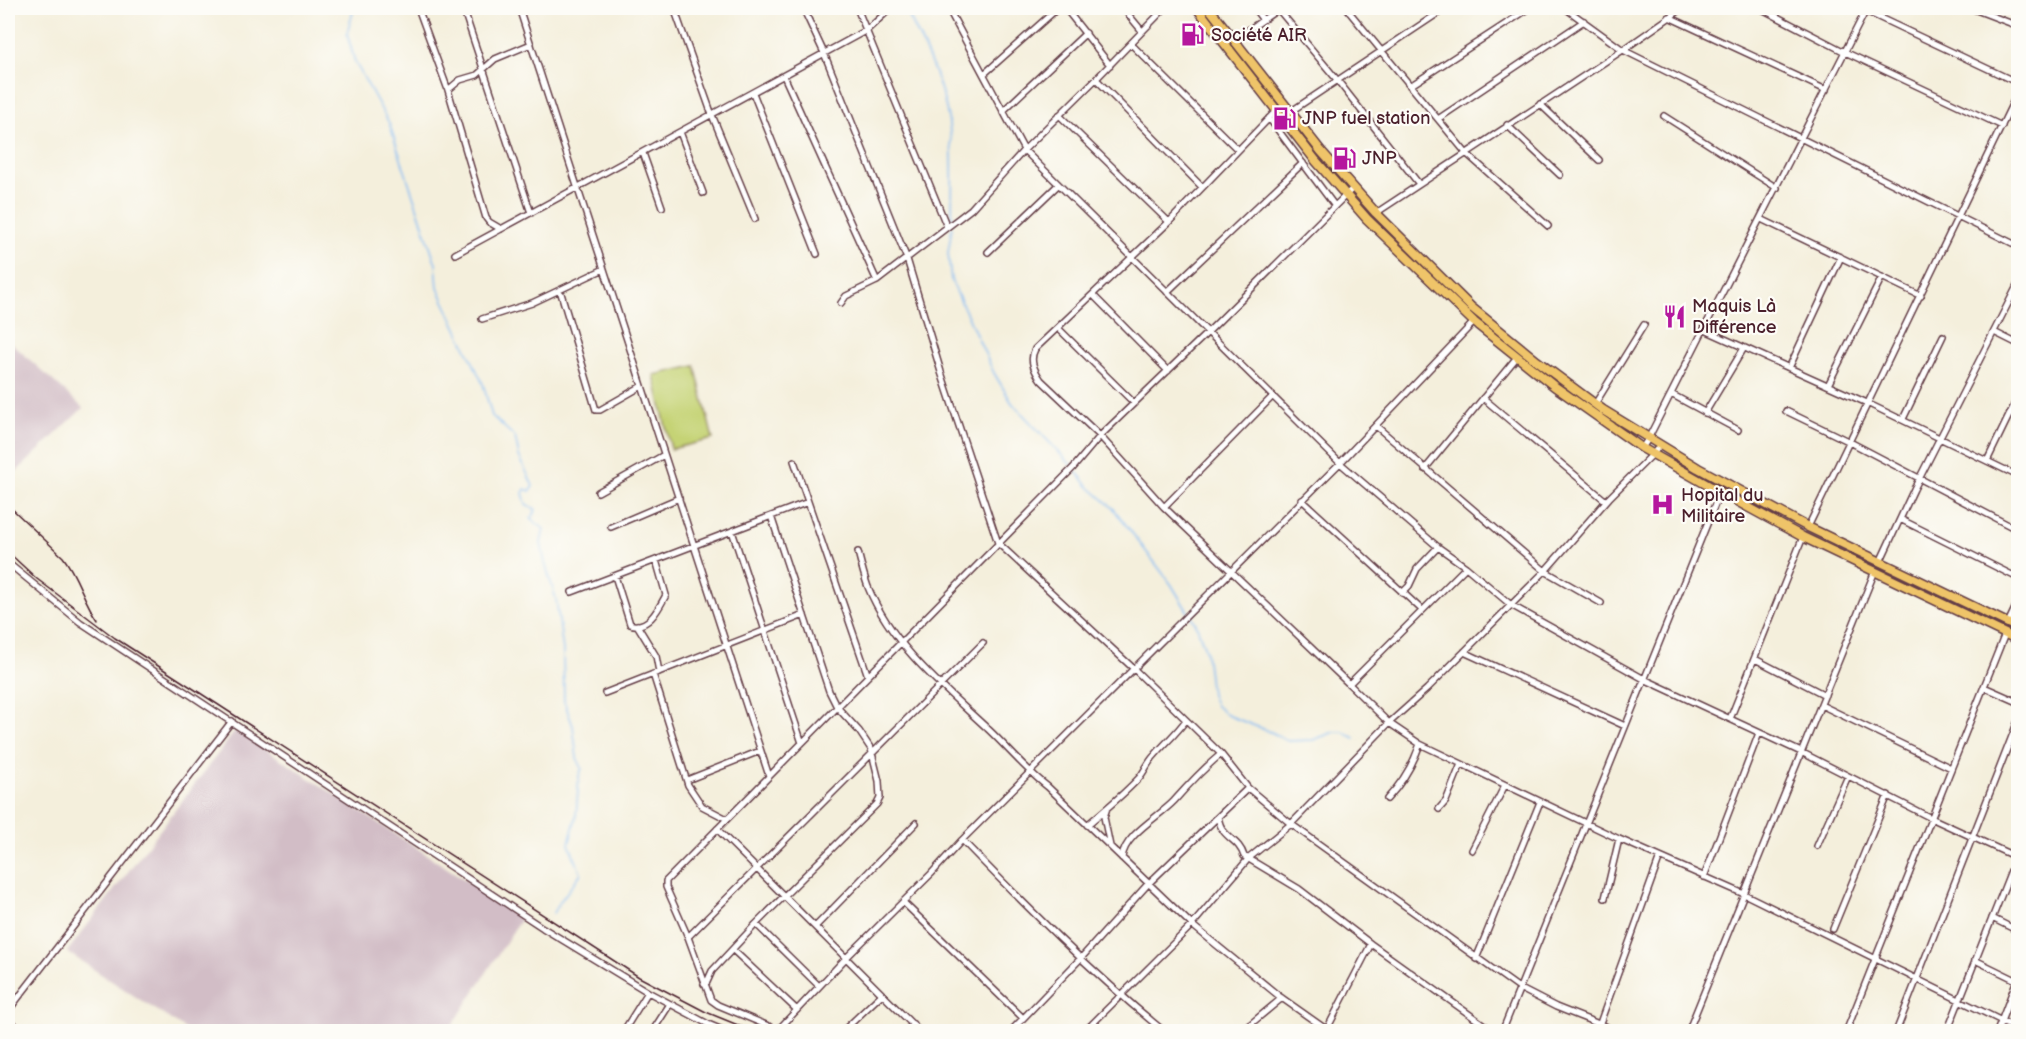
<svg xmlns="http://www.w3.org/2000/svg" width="2026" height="1039" font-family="'Balsamiq Sans',sans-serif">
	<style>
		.industrial { fill: #d2bdc6 }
		.green { fill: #c5d375; stroke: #887950; stroke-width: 1.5 }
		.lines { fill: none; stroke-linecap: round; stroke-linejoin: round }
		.stream { stroke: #83baf3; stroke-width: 1.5 }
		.minor-casing { stroke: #643e46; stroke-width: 8 }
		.tertiary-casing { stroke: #643e46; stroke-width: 9 }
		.primary-casing { stroke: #643e46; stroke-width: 11 }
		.minor { stroke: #fff; stroke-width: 5 }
		.tertiary { stroke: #fff; stroke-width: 6 }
		.primary { stroke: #efc469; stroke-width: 8 }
		.rail { stroke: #4a1f2b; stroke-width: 1.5 }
		.labels { text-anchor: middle; stroke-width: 4.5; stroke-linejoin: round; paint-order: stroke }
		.poi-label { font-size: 18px; fill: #4a1f2b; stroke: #fdfcf7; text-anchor: start }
	</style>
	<rect width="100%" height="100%" fill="#fdfcf7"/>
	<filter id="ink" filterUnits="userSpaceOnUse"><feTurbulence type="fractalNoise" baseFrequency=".0167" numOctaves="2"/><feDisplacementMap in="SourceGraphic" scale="12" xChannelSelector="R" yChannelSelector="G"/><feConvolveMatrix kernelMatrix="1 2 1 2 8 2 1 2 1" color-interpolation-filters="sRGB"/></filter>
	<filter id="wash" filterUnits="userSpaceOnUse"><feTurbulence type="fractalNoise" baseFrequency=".008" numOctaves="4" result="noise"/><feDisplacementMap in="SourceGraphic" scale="24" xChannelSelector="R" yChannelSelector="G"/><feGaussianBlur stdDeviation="1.35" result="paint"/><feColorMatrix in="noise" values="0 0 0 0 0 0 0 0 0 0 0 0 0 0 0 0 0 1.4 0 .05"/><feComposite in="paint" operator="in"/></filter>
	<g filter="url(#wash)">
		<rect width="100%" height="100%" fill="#f4efdc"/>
		<path class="industrial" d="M8,340L83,408L8,480Z
			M236,730L522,917L449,1031H188L67,952Z"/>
		<path class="green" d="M695,366L713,439L671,449L654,375Z"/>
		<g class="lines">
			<path class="stream" d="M354,8L347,34L355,62L389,123L436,264L438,288L483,384L492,416L515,437L519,456L533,486L530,491L525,489L523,493L526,504L536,510L531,519L544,529L541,543L545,563L556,599L563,650L564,701L573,726L577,758L582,768L579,776L576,817L569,844L581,873C572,887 561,898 553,913
				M905,8C919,37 934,66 943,97C955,136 952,181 952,222
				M952,227L948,253L951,280L994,373L1012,403L1071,465
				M1074,469L1089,487L1113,508L1171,584L1188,612
				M1191,616L1196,624L1206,652L1211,695L1216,706L1227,715L1273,733L1288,741L1313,740L1334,732H1343L1355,738"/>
		</g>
	</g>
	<g filter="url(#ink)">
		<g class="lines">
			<defs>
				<path id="minor" d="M418,8L448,90L486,218L489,222L501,229
					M463,8L531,213
					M519,8L769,776
					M674,8L712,115L755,219
					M803,8L824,53L907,259L941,372L998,543L1133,668L1221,754L1248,788L1291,824L1519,988L1556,1007L1619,1032
					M857,8L947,227
					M948,8L1024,150L1340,463L1438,547L1466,567L1511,605L1644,679L1801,752L1931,818L2018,858
					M1065,8L1110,65
					M1123,8L1142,31
					M1254,8L1263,20
					M1346,8L1466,153L1548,226
					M1565,8L1623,50L2018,246
					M1760,8L1845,52L2002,126
					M1859,8L2018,83
					M1971,8L2018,26
					M1278,9L1338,81L1419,184
					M1669,17L1826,90
					M1234,40L1280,8
					M1131,44L1238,150
					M984,74L1058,8
					M784,76L877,281
					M1096,79L1202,187
					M1410,86L1530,8
					M448,90L460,80L477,75L495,59L531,44
					M753,93L817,254
					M1540,104L1599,160
					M1003,111L1086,33
					M1276,111L1169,222L1035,349C1029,360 1034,370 1041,380L1100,436L1164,507L1349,684
					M1290,112L1446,8
					M1059,115L1169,222
					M1664,116L1777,188
					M1269,118L1334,205
					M1438,119L1584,21
					M1507,125L1560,175
					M680,132L703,193
					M643,153L662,207
					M1376,213L1623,50L1683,8
					M1761,219L1921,296
					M988,252L1058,185
					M455,254L867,30L891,8
					M560,290L596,410H600L642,386
					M1167,292L1303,163
					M1093,295L1168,371
					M841,303L846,296L877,281L971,209L1024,150L1096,79L1165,8
					M482,319L532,303L604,269
					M1058,328L1134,403
					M1705,330L1867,403L2018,476
					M1994,332L2018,344
					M1789,368L1841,257
					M1828,385L1882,277
					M1671,394L1738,430
					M1483,398L1606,501
					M1595,404L1644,325
					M1786,411L1850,442L2018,530
					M1705,413L1744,348
					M1903,419L1943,336
					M1376,426L1545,571L1601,603
					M1642,448L1648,439L1867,8
					M794,461L868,676
					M1987,461L2018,397
					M1425,469L1517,357
					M598,492L664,455
					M1302,500L1422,610
					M1164,507L1273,396
					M1900,519L2018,578
					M611,527L679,498
					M1808,527L2018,92
					M732,531L802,743
					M858,552C861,564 864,576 868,587C892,646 944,688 989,730C1009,749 1026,770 1048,787L1192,925L1279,996L1330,1032
					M1880,562L1914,489L2018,284
					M8,563L80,622L543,928L648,992L708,1024L727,1032
					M1466,567L1349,684L1389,723L1420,744L1619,839L1744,894L2018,1029
					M615,576L630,624C648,631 659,608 666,595L656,560
					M572,592L808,502
					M1402,593L1409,586L1417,569L1438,547
					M2008,623L2018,602
					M637,625L656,656L659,672
					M1464,652L1625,726
					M1755,659L1825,695
					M653,674L688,785L702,806L727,819
					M1984,687L2018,702
					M605,693L804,615
					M1821,705L1951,768
					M1730,719L1803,537
					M687,780L760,751
					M1387,799C1402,783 1413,765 1420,744
					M1107,808L1104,817L1110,846
					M1439,809L1446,801L1461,764
					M1218,817C1222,840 1238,837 1244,856L1299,889L1371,944L1494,1032
					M1087,825C1105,810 1123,795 1139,778C1145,771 1148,762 1155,755C1165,743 1177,733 1186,720
					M717,829L920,1032
					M962,840C1027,907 1092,973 1165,1032
					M1817,846L1848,776
					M1472,850L1505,785
					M1122,858C1124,835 1159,817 1174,801C1189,784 1203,769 1221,754
					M1704,877L1759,733
					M1605,898L1619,839
					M903,902L1023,1018
					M1992,918L2018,931
					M756,924L819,986
					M815,927L916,823
					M1833,929L1888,795
					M688,937L983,643
					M733,950L797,1010
					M1476,959L1540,802
					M1975,960L2018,981
					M704,984L707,982L712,971L756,924L877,804L880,798L879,781L871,749L859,731L837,707L829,691L771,516
					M8,1011L232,721
					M1600,1023L1660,857
					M1249,1025L1256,1032
					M1327,1029L1371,944
					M778,1030L718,1005L711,1000L688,937L666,887V881L1073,468L1100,436L1207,333L1353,188
					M777,1031L846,958L931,874L962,840L1340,463L1474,322
					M623,1032L648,992
					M652,1032L668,1007
					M842,1032L882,994
					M905,1032L913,1024
					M1010,1032L1082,957L1148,884L1248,788
					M1084,1032L1192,925L1249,858L1291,824L1389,723L1427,689L1545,571L1609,498L1653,454L1660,445
					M1241,1032L1282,998
					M1502,1032L1720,492
					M1688,1032L1875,571
					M1846,1032L2005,634
					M1896,1032L2018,721
					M1947,1032L2018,853
					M1997,1032L2018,977"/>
				<path id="tertiary" d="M8,1021L23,1032"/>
				<path id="primary" d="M1197,8L1316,161L1367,219L1474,322L1554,386L1642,448L1720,492L1803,537L2018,640
					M1209,8L1321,151L1376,213L1471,307L1537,361L1603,410L1698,468L1808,527L2018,628"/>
			</defs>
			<use href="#minor" class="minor-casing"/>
			<use href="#tertiary" class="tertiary-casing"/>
			<use href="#primary" class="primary-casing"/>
			<use href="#minor" class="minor"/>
			<use href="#tertiary" class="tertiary"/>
			<use href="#primary" class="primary"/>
			<path class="rail" d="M8,505L63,557C78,576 83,600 97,620
				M8,552L37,579L115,638L639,977L706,1012L755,1032"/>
		</g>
	</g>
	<defs>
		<symbol id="fuel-bare" viewBox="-9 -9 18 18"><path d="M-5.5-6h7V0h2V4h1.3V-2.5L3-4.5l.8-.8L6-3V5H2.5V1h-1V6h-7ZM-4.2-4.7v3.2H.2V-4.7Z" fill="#b5179e" stroke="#fdfcf7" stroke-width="2.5" paint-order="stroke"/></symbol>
		<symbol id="restaurant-bare" viewBox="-9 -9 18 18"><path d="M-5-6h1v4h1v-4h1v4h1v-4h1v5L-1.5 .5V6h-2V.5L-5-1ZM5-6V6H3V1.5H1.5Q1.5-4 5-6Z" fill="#b5179e" stroke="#fdfcf7" stroke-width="2.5" paint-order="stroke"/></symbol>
		<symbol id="hospital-bare" viewBox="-9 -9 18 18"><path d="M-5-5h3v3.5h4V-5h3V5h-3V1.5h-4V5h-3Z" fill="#b5179e" stroke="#fdfcf7" stroke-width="2.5" paint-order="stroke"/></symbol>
	</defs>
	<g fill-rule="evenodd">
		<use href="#fuel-bare" x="1176" y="18" width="33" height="33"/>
		<use href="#fuel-bare" x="1268" y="102" width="33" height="33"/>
		<use href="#fuel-bare" x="1328" y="142" width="33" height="33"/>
		<use href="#restaurant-bare" x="1658" y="300" width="33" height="33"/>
		<use href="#hospital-bare" x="1646" y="488" width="33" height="33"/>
	</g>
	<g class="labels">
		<g class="poi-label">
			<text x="1211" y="41">Société AIR</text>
			<text x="1302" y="124">JNP fuel station</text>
			<text x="1362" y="164">JNP</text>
			<text x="1692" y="312">Maquis Là<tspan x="1692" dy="21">Différence</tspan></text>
			<text x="1681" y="501">Hopital du<tspan x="1681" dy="21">Militaire</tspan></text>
		</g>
	</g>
	<rect width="2026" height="1039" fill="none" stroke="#fdfcf7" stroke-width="30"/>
</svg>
